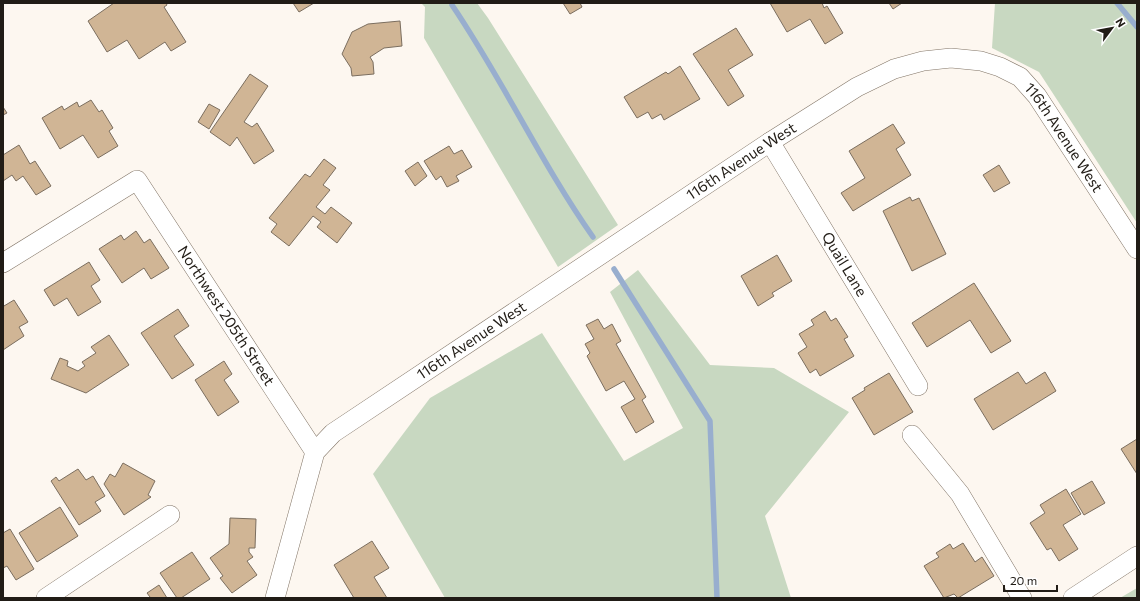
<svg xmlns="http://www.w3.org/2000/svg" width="1140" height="601" font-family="Commissioner,sans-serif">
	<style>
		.green { fill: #c8d8c1 }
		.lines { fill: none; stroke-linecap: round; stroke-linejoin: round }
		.stream { stroke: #98aece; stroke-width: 5.5 }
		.building { fill: #d0b595; stroke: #7b6e5f }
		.minor-casing { stroke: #827567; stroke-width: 20 }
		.minor { stroke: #fff; stroke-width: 19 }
		.labels { text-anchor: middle; stroke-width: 4; stroke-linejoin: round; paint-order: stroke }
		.street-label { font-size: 15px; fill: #211c16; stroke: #fff }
	</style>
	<rect width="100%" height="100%" fill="#fdf7f0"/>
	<path class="green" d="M421,3H477L488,18L618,225L558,267L424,38L425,7Z
		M995,3H1137V223L1039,72L992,48Z
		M638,270L710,365L774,368L849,412L765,516L791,598H445L373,474L430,398L542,333L624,461L683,428L610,292Z
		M1137,588V598H1120Z"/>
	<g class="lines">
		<path class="stream" d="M1117,3L1137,27
			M452,5C503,80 541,163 593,237
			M614,269L710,421L717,598"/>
	</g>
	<path class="building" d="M114,3H166L167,5L164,7L186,42L171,51L165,42L139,59L127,40L107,52L88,21Z
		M293,3H314L299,12Z
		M563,3H580L582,7L570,14Z
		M770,3H822L824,8L827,6L843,33L825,44L810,19L787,32Z
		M889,3H902L893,9Z
		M400,21L402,46L384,48L370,57L373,62L374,74L352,76L351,68L342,54L352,32L368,24Z
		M736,28L753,55L728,70L744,96L728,106L693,54Z
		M680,66L700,99L664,120L661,114L652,119L648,112L637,118L624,97L666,72L668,74Z
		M250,74L268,86L244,122L252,127L257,123L274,151L254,164L237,137L230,146L210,132Z
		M91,100L99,112L102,110L113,128L109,131L118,146L98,158L83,135L60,149L42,118L62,106L64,110L77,102L79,107Z
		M209,104L220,110L209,129L198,122Z
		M3,107L7,113L3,115Z
		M893,124L905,143L896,149L911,175L853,211L841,193L865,178L849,151Z
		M19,145L30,164L35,161L51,186L36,195L23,176L16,181L12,175L3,181V155Z
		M449,146L454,154L462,150L472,167L456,176L459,181L447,187L441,176L436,180L424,161Z
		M324,159L336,168L323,185L330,190L316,207L325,214L331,207L352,223L337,243L317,227L321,222L313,216L289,246L271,232L277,224L269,218L305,174L310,177Z
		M418,162L427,176L415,186L405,171Z
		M999,165L1010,183L994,192L983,175Z
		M910,197L912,201L919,198L946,254L912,271L883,211Z
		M136,231L144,243L150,239L169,268L151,279L144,268L122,283L99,249L121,235L124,240Z
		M777,255L792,281L772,293L774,296L758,306L741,276Z
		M89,262L100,280L91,286L101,302L78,316L67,298L54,306L44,290Z
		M974,283L1011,341L991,353L970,320L927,347L912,323Z
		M14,300L28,322L19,327L24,336L3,350V304L4,306Z
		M178,309L189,326L174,336L194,365L172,379L141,333Z
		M825,311L831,321L836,318L848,337L844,339L854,356L820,376L816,369L810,373L798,353L807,347L799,334L814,325L811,320Z
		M598,319L604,329L612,324L621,341L616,344L646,397L642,400L654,422L636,433L621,407L635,399L624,381L606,391L587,356L590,353L585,344L594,339L586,325Z
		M109,335L129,365L86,393L51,379L60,358L68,361L67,366L78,371L85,366L82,362L96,353L91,347Z
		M224,361L232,374L224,380L239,402L218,416L195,380Z
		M1018,372L1026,384L1045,372L1056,391L993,430L974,399Z
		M889,373L913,412L874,435L852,398L865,390L864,388Z
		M1137,439V474L1121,449Z
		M123,463L155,481L148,495L151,497L124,515L104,484L110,474L115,477Z
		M78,469L86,480L93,476L105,496L95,502L101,511L79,525L51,481L56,477L59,481Z
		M1092,481L1105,503L1084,515L1071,493Z
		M1066,489L1081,514L1063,525L1078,549L1059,561L1051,548L1047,550L1030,523L1045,513L1040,505Z
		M60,507L78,536L37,562L19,533Z
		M230,518L256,519L255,548H249V552L253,557L247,561L257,575L232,593L220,578L223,576L210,558L229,544Z
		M10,529L34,569L16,580L7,566L3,568V533Z
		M372,541L389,568L374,577L387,598H354L334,565Z
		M963,543L975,562L982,557L994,576L958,598L954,594L944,598L924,566L939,557L936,553L950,544L953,549Z
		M192,552L210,579L181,598H177L160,573Z
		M159,585L167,598H149L150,597L147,593Z"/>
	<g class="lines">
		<defs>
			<g id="minor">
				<path id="s1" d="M770,142L918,386"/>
				<path id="s2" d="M3,263L137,180L315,452"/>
				<path d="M912,435L960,494L1022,598"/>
				<path d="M46,598L170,515"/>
				<path id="s3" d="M275,598L315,452L333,433L770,142L857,87L894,69L923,61L951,58L981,61L1000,67L1020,77L1037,96L1137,249"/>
				<path d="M1073,598L1137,556"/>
			</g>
		</defs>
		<use href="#minor" class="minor-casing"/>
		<use href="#minor" class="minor"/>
	</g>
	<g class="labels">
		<g class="street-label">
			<text dy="5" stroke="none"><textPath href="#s3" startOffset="1052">116th Avenue West</textPath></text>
			<text dy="5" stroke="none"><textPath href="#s3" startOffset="668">116th Avenue West</textPath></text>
			<text dy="5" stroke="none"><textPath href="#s1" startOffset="143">Quail Lane</textPath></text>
			<text dy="5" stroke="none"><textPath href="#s2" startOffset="320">Northwest 205th Street</textPath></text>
			<text dy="5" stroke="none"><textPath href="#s3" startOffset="344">116th Avenue West</textPath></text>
		</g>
	</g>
	<rect width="1140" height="601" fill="none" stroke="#211c16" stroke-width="8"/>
	<g transform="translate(1112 28) rotate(58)" stroke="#ffffff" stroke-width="3" paint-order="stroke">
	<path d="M0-3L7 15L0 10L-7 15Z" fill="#211c16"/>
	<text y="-6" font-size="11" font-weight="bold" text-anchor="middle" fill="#211c16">N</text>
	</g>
	<path d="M1004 585v6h53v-6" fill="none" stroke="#211c16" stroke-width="2"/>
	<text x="1010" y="585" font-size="12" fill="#211c16" stroke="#ffffff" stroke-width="3" paint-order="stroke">20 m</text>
</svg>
